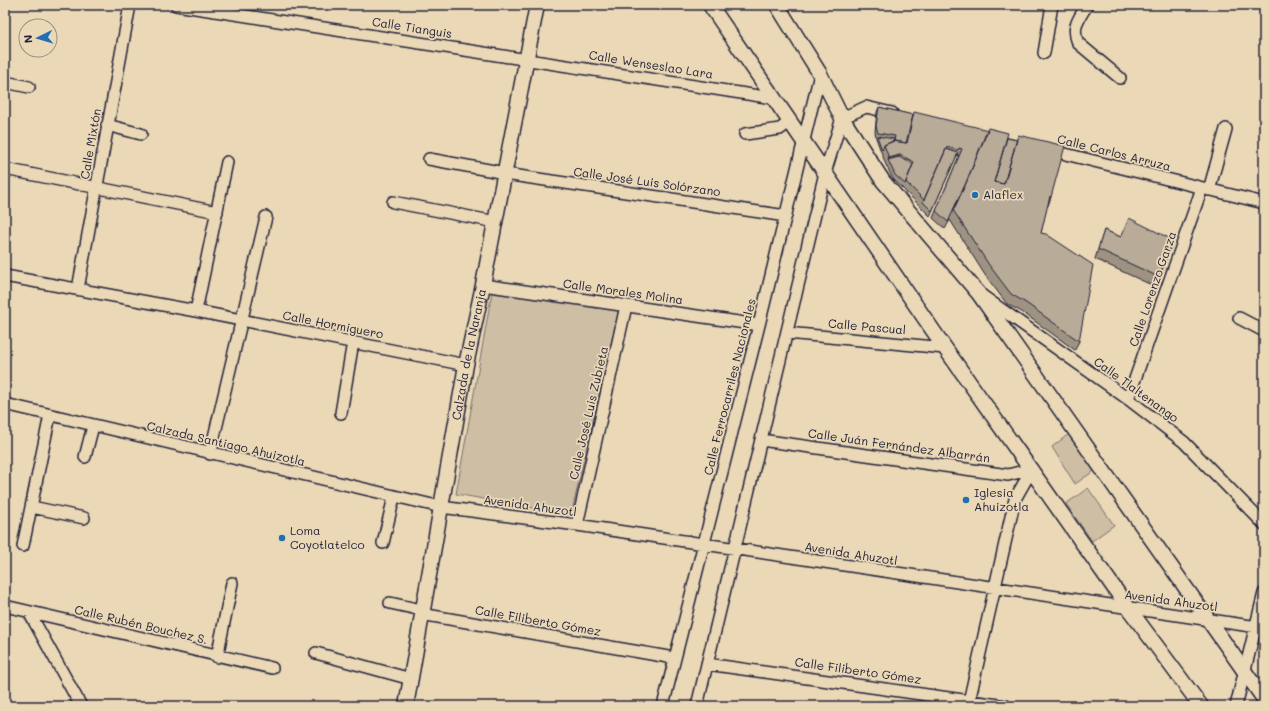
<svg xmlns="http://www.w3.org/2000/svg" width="1269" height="711" font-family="Mali,sans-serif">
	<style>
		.green { fill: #cdbea4; stroke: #787070 }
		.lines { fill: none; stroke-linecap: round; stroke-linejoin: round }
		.minor-casing { stroke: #22223b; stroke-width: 14 }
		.major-casing { stroke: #22223b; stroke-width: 17 }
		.minor { stroke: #ead8b6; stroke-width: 11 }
		.major { stroke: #ead8b6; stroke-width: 14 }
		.wall { fill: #9e9382; stroke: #22223b }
		.shaded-wall { fill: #81786a; stroke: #22223b }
		.building { fill: #b8ab97; stroke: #22223b }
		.poi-dot { fill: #1f6fb2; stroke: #ead8b6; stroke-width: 1.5 }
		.labels { text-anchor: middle; stroke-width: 3.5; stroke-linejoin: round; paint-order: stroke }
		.street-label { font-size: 12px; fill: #22223b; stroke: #ead8b6 }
		.poi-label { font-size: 12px; fill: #22223b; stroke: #ead8b6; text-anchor: start }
	</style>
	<rect width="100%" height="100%" fill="#ead8b6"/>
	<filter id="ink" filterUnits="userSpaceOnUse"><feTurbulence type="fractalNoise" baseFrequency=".025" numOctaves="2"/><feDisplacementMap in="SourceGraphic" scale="8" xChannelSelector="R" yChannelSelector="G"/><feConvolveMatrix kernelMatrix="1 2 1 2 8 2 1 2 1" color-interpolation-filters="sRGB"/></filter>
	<g filter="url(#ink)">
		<path class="green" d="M492,292L619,310L571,515L456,494Z
			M1070,433L1094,471L1075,484L1052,447Z
			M1088,488L1114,525L1092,541L1066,504Z"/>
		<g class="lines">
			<defs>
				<path id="minor" d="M176,5L772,98
					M1087,5C1079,19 1071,26 1078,43L1120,78
					M1044,53L1052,5
					M5,82L29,87
					M107,125L141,134
					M745,134L780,129L789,122
					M1049,150L1264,203
					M429,159L505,173
					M5,169L217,212
					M505,174L786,216
					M1209,190L1226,129
					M393,202L496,222
					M5,276L196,311L466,365
					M483,285L759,325
					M78,289L130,5
					M984,297L1128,399L1184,442L1264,524
					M196,311L227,162
					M1239,318L1264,331
					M787,333L945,348
					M1128,399L1202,188
					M5,404L441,507L577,525L1264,628
					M341,413L353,342
					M761,440L1008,475L1032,469
					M210,454L266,217
					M85,457L93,426
					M32,507L84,518
					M577,525L626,306
					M383,543L394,497
					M23,546L50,415
					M390,603L422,610
					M5,606L272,668
					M29,612L81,706
					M421,614L674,658
					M316,653L411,679
					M217,657L232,583
					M707,664L1006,706
					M663,706L759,325L820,74
					M697,706L825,173L842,118L866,107L892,113
					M968,706L1015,499L1032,469
					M1236,706L1264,593"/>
				<g id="major">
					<path d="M710,5L945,348L1129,609L1201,706"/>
					<path d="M777,5L820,74L842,118L883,181L979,294L1264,699"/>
					<path id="s1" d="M406,706L466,365L483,285L537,5"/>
				</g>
			</defs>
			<use href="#minor" class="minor-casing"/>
			<use href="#major" class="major-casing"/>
			<use href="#minor" class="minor"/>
			<use href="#major" class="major"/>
		</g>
		<path class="wall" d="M879,107L1017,140L1018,135L1051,197L1048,206H1047L1041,233L1079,341L1075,350L1022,312L1007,304L985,275L950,220L945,229L933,218L959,156L957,155L930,216L893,179L886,165L876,138L875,131L877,112Z
			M1104,230L1121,237L1173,240L1156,287L1095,259Z"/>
		<path class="shaded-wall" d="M900,155L898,162L888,160L889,158Z"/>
		<path class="building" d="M879,107L913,115L906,143L894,141L895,136L878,133L876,126Z
			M914,112L988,130L966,183L948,222L936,211L962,149L959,148L958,150L947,147L924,200L906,182L914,162L900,155L889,158L884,145L894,141L907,143Z
			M988,128L1008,133L994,182L1004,184L1018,135L1065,146L1051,197L1050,196L1041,233L1046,234L1093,265L1079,341L1026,303L1011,294L989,265L953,210L966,183Z
			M877,136L894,139L893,141L884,145L882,150Z
			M1007,138L1017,140L1004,184L994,182Z
			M946,149L958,153L932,211L923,202Z
			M899,157L913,164L905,184L895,175L888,160Z
			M1129,218L1173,240L1159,277L1098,249L1104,230L1121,237Z"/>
	</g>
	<g class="poi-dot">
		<circle cx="975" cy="195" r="4"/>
		<circle cx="966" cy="500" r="4"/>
		<circle cx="282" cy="538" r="4"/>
	</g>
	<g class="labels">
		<g class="street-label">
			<text transform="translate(412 28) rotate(9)" y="4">Calle Tianguis</text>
			<text transform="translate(651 65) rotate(9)" y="4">Calle Wenseslao Lara</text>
			<text transform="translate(91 144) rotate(-80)" y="4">Calle Mixtón</text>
			<text transform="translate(1114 153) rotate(14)" y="4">Calle Carlos Arruza</text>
			<text transform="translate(647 182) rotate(8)" y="4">Calle José Luis Solórzano</text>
			<text transform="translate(1153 289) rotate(-71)" y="4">Calle Lorenzo Garza</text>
			<text transform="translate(623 292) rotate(8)" y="4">Calle Morales Molina</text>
			<text transform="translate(333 325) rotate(11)" y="4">Calle Hormiguero</text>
			<text transform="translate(867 327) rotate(5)" y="4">Calle Pascual</text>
			<text dy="4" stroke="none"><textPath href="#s1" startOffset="357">Calzada de la Naranja</textPath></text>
			<text transform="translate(730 387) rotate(-76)" y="4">Calle Ferrocarriles Nacionales</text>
			<text transform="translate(1136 390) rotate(36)" y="4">Calle Tlaltenango</text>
			<text transform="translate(589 413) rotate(-77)" y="4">Calle José Luis Zubieta</text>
			<text transform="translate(226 444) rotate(13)" y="4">Calzada Santiago Ahuizotla</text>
			<text transform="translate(899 446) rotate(8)" y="4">Calle Juán Fernández Albarrán</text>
			<text transform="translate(530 506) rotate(8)" y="4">Avenida Ahuzotl</text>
			<text transform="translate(851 554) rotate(9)" y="4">Avenida Ahuzotl</text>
			<text transform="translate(1171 601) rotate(8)" y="4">Avenida Ahuzotl</text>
			<text transform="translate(538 621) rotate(10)" y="4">Calle Filiberto Gómez</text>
			<text transform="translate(141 625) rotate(13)" y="4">Calle Rubén Bouchez S.</text>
			<text transform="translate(858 671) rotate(8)" y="4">Calle Filiberto Gómez</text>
		</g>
		<g class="poi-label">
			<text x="983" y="199">Alaflex</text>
			<text x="974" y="497">Iglesia<tspan x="974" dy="14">Ahuizotla</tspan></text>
			<text x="290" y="535">Loma<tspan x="290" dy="14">Coyotlatelco</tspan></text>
		</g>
	</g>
	<rect width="1269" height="711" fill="none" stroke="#ead8b6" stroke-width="20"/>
	<rect x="10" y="10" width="1249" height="691" fill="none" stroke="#22223b" stroke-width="1.5" filter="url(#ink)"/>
	<g transform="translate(38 38) rotate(265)"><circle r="19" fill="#ead8b6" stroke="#9a8f85"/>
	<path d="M0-3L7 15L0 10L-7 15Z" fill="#1f6fb2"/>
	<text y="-6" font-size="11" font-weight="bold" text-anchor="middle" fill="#22223b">N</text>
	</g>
</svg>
